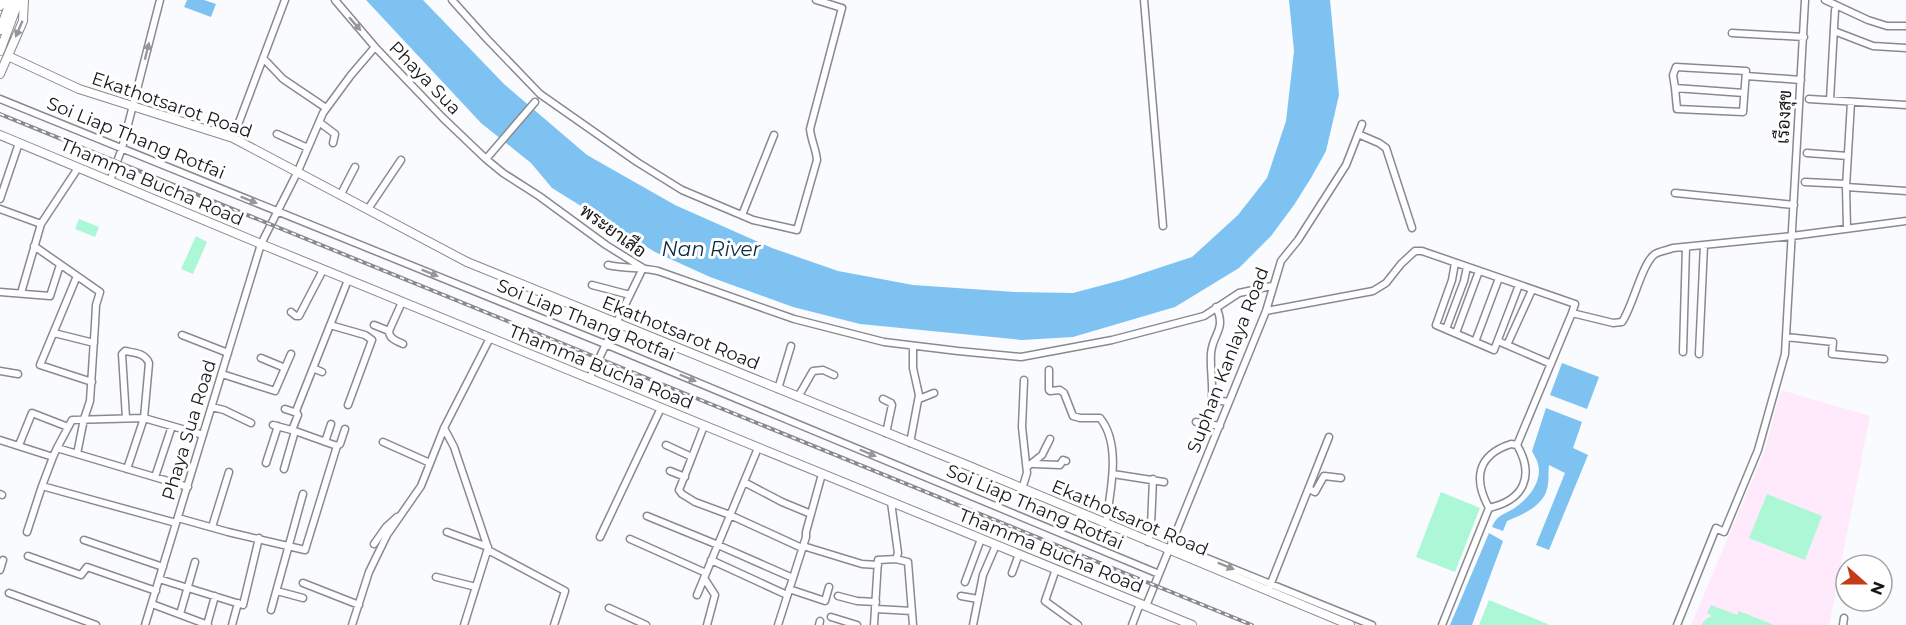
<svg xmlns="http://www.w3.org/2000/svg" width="1906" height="625" font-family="Montserrat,Sarabun,sans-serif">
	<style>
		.education { fill: #feeafa }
		.green { fill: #acf8d6 }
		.water { fill: #7ec2f2 }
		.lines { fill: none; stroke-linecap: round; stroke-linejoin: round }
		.minor-casing { stroke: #888a8f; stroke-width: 9 }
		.major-casing { stroke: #888a8f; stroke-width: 10 }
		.minor { stroke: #fff; stroke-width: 6 }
		.major { stroke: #fff; stroke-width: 8 }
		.rail-casing { stroke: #8a8a8d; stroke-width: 4 }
		.rail { stroke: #fff; stroke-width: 1.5; stroke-dasharray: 4.5; stroke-linecap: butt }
		.oneway { fill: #979798 }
		.labels { text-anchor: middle; stroke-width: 6; stroke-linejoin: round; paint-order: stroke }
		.street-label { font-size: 18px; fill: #18181a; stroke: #fff }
		.water-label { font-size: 20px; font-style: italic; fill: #0d2c3f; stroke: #fff }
	</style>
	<rect width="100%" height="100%" fill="#fafbfe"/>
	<path class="education" d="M1781,390L1870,416L1829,625H1691L1765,450Z"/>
	<path class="green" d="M79,219L99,227L95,237L75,229Z
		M196,236L207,242L193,274L181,269Z
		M1441,492L1480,508L1455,572L1416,557Z
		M1767,494L1822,516L1805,560L1749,538Z
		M1489,600L1550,625H1479Z
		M1711,605L1737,615L1739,611L1774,625H1701L1706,619L1712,616L1707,613Z"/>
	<path class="water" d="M187,0H204L216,4L211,17L184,7Z
		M366,0H423L504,84L587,155L675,205L772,248L838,271L913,285L1015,292L1073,293L1122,280L1192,257L1238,215L1267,178L1286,121L1294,51L1289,0H1330L1339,95L1326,151L1311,178L1294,205L1271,236L1239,268L1175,307L1073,337L1022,340L860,324L793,307L710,277L655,252L552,188L531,163L481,123Z
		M1562,363L1599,377L1587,409L1550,395Z
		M1546,408L1582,422L1573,448L1588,455L1549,550L1536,545L1565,473L1549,465C1548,471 1549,478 1548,484C1546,505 1524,514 1507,521L1503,531L1492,527C1497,515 1503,515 1513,509C1527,500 1543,482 1538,464C1537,460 1534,455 1532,451Z
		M1489,533L1503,541L1472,625H1450Z"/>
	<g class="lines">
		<defs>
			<path id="minor" d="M335,0L375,47L443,118L486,159L503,173L539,196L606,245L643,268L589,379
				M452,0L487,39L540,94L637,162L682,190L753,220L797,230L817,160C816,149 811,140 810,129L842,8L816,0
				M1144,0L1163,226
				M1825,0L1868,20L1887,26H1906
				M1834,31L1873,46L1906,48
				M1732,33L1804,37
				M263,58L283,79L326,108
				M1746,76L1801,80
				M1675,88L1677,109L1743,112L1746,71L1676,67L1673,75L1675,88L1744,93
				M0,99L605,344L1159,574
				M1809,99L1906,105
				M1830,100L1835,10
				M319,122L335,134L333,143
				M277,134L308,148
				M1358,134L1379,143L1386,148L1412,228
				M233,138L285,0
				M1807,153L1848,156
				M486,159L535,102
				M110,181L122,148L160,0
				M1805,182L1846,184
				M1846,187L1851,102
				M1675,193L1794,205
				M341,194L355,167
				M0,199L19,143
				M0,209L41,224
				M368,209L401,160
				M742,215L774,135
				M1847,228L1846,187L1906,191
				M34,246L100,292L96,305L95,324L90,401L84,419L77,454
				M1455,263L1452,280L1436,325L1494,350L1519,285
				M608,265C625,269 641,267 658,271L794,319L884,342L958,351L1021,357L1112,340L1204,316L1239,293L1272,286
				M77,276L40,365L92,382
				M592,285L630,295
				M0,292L50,296L60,265
				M21,293L41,224L78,168
				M1216,307C1227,330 1212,334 1211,354C1210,368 1213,383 1212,398L1214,400L1229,402
				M1266,311L1373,291L1386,283L1401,264L1415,251H1422L1575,304L1572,313
				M291,312L296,316H299L323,270
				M330,325L365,335L372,340L348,405
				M374,325L389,331L402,302
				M1446,329L1464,281L1467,267
				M389,331C389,339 397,341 403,344
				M54,333L94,343
				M1456,333L1479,271
				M182,335L228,353
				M1786,337L1833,342L1832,354L1884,359
				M1498,341L1551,364
				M1475,342L1499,278
				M1507,345L1532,290
				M1683,352L1686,247
				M1699,354L1704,245
				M261,358L285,368
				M313,368L322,372
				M1049,370V390L1050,391L1060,390L1064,393L1073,416L1080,418H1100C1122,445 1110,492 1106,523
				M0,371L18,374
				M222,374L275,391L291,354
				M778,389L791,346
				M798,397L813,371L823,370L834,375
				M883,399L891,403L892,405L886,433
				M919,399L934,393
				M212,407L224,410L251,423
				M285,409L297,413
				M126,418L122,354L125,351C135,353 145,353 149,363L144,418L127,469
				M1196,422L1220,426
				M444,428L454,447L488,548L464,625
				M292,430L298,415L296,411L348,280
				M0,440L53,457L57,448L188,487
				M325,442L331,424
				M383,442L430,463
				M910,443L919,395L913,368V346
				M1511,444L1517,445C1535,476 1524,500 1489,508C1473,479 1477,455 1511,444Z
				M19,445L32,413L68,427
				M666,445L692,457L679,490L682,494L695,502L730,515L802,548
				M1517,445L1572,313L1613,323L1622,322C1633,306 1642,263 1655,254C1660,251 1668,250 1673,248L1792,236L1906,221
				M337,446L340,444L345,429
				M57,448L72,420L144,418L203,435
				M53,457L42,486L176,523
				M692,457L704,426
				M266,463L278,426
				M1034,464L1060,465L1063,460L1066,461
				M1027,467L1042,455L1050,439
				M284,469L295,431
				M670,471L685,477
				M1113,474L1164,482
				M155,477L172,426
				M744,482L782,502L811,514
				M1022,489L1027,473L1022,427L1024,380
				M1309,489L1315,492L1324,476L1341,478
				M0,494L2,495
				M647,516L718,545L793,578
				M178,518L228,532L305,550L337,446L295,431L273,425
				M212,527L229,472
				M27,532L42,486
				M447,532L488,547
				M600,537L661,408
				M630,539L706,573
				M84,540L163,567
				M1148,542L1151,526L1153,479
				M374,544L386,527L397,517
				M1172,544L1372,625
				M803,546L862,564L878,565
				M488,550L565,591L554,625
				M28,556L81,575L87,567L156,591
				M896,559L908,562L913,625
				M711,560L787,595
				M1056,569L1045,601L1078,625
				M0,570L3,560
				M1012,573L1019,554
				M436,577L476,587
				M704,578L715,595L707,625
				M159,579L243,605L259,538
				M965,582L981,539
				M303,583L359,605
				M1269,588L1329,437
				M789,589L825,601L829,587
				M277,591L303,598
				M9,593L96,625
				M697,595L758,448
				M838,596L857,601L876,602
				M961,596L978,599
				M152,604L208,625
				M1146,606L1266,311L1281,261L1298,240L1346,165L1362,124
				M609,608L646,625
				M876,609L912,611
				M271,610L303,494
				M180,614L195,562
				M831,617L857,625
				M145,625L261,244L298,171L323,113L351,75L375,47
				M207,625L215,596
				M232,625L238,603
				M352,625L369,572L387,535L421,486L444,428L490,338
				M778,625L806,537V532L822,474
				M819,625L820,621
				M874,625L878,560L896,559L898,553L891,502
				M973,625L983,575L996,545
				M1132,625L1140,604
				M1442,625L1489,508
				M1677,625L1716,528L1724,532L1758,450L1785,354L1805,0
				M1843,625L1844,618"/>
			<path id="major" d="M0,6L5,0
				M0,30L11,0
				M0,51L19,0
				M8,56L79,89L233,138L467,262L969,466L1350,625
				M0,74L23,21L24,0
				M0,135L261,244L1192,625"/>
		</defs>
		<use href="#minor" class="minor-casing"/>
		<use href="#major" class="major-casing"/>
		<use href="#minor" class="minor"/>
		<use href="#major" class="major"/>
		<defs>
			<path id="rail" d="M0,114L1252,625"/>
		</defs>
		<use href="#rail" class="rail-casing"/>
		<use href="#rail" class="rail"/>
	</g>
	<defs><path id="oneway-solid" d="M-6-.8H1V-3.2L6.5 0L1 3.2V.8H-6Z" transform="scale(1.5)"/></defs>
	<g class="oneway">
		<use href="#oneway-solid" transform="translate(355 24) rotate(49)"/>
		<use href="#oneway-solid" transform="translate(19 29) rotate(113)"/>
		<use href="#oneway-solid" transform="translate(147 51) rotate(-76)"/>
		<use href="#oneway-solid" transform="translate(249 200) rotate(22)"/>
		<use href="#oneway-solid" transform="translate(430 273) rotate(22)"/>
		<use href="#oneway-solid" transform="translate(688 378) rotate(23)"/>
		<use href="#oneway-solid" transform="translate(868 453) rotate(23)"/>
		<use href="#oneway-solid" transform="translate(1226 566) rotate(22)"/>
	</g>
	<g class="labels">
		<g class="street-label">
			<text transform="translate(425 78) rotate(46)" y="6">Phaya Sua</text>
			<text transform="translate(172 105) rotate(19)" y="6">Ekathotsarot Road</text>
			<text transform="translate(1784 117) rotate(-87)" y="6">เรืองสุข</text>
			<text transform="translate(136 138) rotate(22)" y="6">Soi Liap Thang Rotfai</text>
			<text transform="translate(152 182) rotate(23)" y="6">Thamma Bucha Road</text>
			<text transform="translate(613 231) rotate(36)" y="6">พระยาเสือ</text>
			<text transform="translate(586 320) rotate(22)" y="6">Soi Liap Thang Rotfai</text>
			<text transform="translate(681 333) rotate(22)" y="6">Ekathotsarot Road</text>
			<text transform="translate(1228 360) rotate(-69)" y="6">Suphan Kanlaya Road</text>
			<text transform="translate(601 367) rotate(22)" y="6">Thamma Bucha Road</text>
			<text transform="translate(189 430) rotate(-73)" y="6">Phaya Sua Road</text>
			<text transform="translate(1035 507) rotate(23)" y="6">Soi Liap Thang Rotfai</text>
			<text transform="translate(1130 518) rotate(23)" y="6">Ekathotsarot Road</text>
			<text transform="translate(1051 551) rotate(22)" y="6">Thamma Bucha Road</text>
		</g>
		<g class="water-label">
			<text x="711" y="256">Nan River</text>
		</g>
	</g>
	<g transform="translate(1864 583) rotate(111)"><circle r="28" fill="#ffffff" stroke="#a3a3a3" stroke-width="1.5"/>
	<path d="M0-4.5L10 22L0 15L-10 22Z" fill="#c43b17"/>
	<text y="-9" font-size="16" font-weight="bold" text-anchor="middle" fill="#18181a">N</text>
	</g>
</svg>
